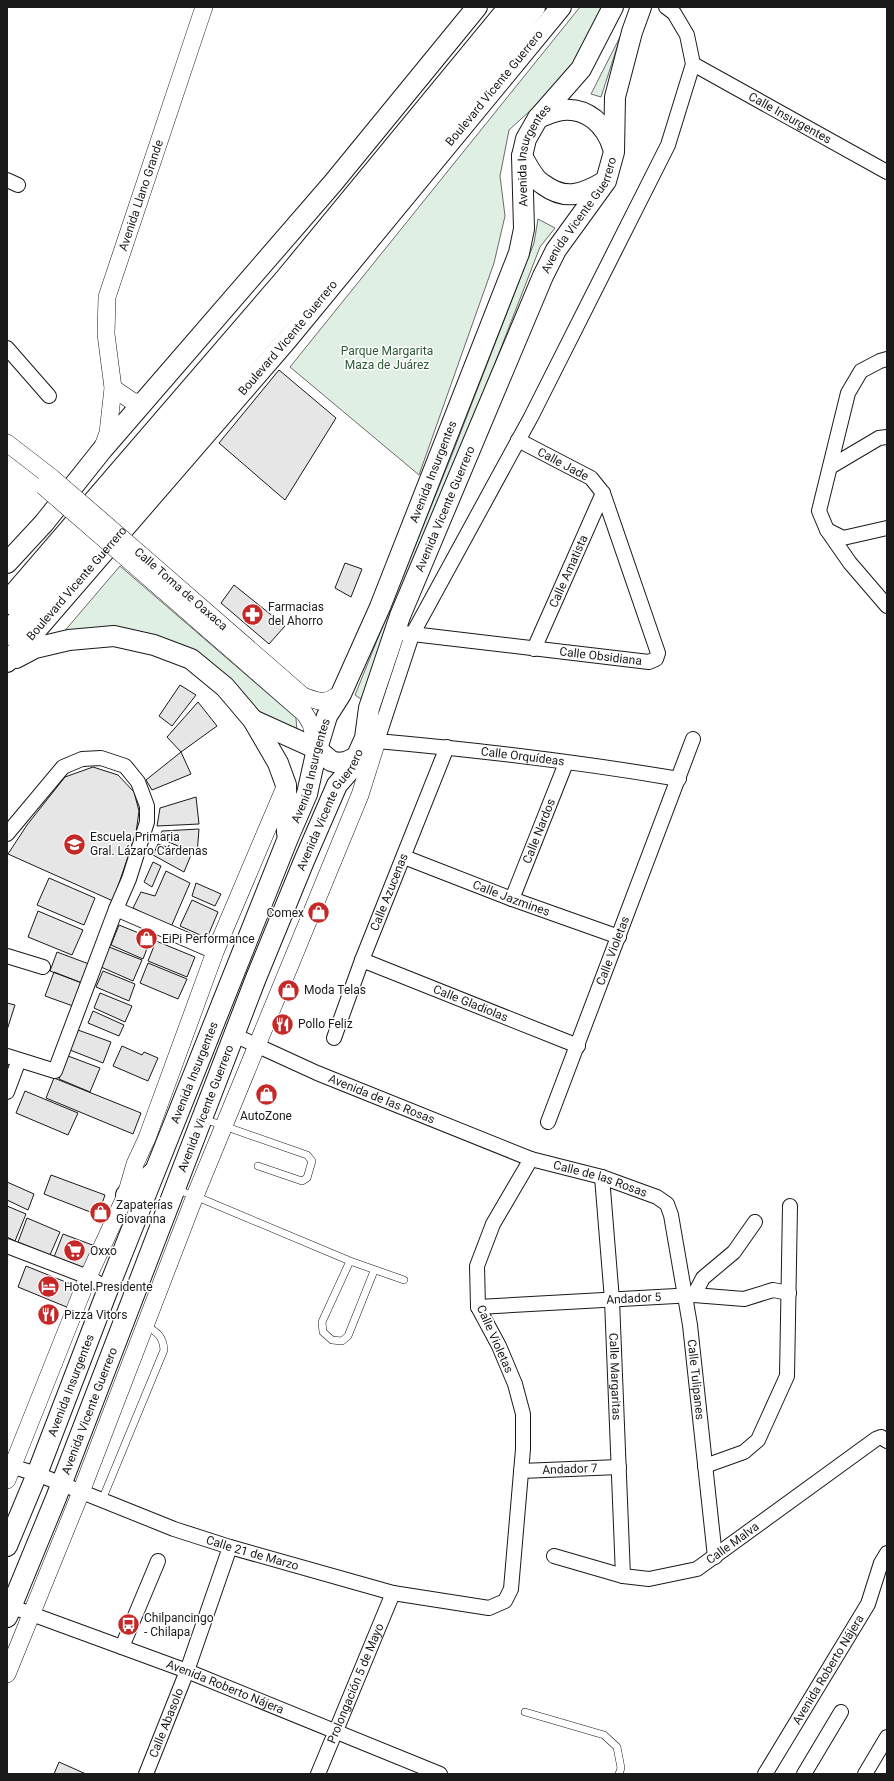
<svg xmlns="http://www.w3.org/2000/svg" width="894" height="1781" font-family="Roboto,sans-serif">
	<style>
		.green { fill: #e0efe3; stroke: #6a6a6a }
		.building { fill: #e6e6e6; stroke: #1a1a1a }
		.lines { fill: none; stroke-linecap: round; stroke-linejoin: round }
		.service-casing { stroke: #1a1a1a; stroke-width: 8 }
		.minor-casing { stroke: #1a1a1a; stroke-width: 16 }
		.tertiary-casing { stroke: #1a1a1a; stroke-width: 18 }
		.secondary-casing { stroke: #1a1a1a; stroke-width: 22 }
		.trunk-casing { stroke: #1a1a1a; stroke-width: 24 }
		.service { stroke: #fff; stroke-width: 7 }
		.minor { stroke: #fff; stroke-width: 14 }
		.tertiary { stroke: #fff; stroke-width: 17 }
		.secondary { stroke: #fff; stroke-width: 20 }
		.trunk { stroke: #fff; stroke-width: 22 }
		.tertiary-bridge-casing { stroke: #1a1a1a; stroke-width: 18; stroke-linecap: butt }
		.tertiary-bridge { stroke: #fff; stroke-width: 17 }
		.labels { text-anchor: middle; stroke-width: 3; stroke-linejoin: round; paint-order: stroke }
		.street-label { font-size: 12px; fill: #1a1a1a; stroke: #fff }
		.park-label { font-size: 12px; fill: #2b5a34; stroke: #fff }
		.poi-label { font-size: 12px; fill: #1a1a1a; stroke: #fff; text-anchor: start }
	</style>
	<rect width="100%" height="100%" fill="#fff"/>
	<path class="green" d="M580,7H602L600,16L576,60L555,88L509,130L500,176L505,216L494,263L419,475L290,367Z
		M621,35L601,97L591,94Z
		M538,219L555,228L540,247L460,454L361,699L355,695L453,452L534,243Z
		M120,566L296,718L297,732L284,734L163,645L56,641Z"/>
	<path class="building" d="M279,370L336,418L285,500L219,443Z
		M345,563L362,569L351,597L335,588Z
		M234,585L285,626L269,644L221,603Z
		M180,685L196,695L172,726L159,716Z
		M198,702L217,726L181,752L167,737Z
		M181,752L191,774L152,790L146,780Z
		M93,767L118,775L134,792L139,811L136,833L113,901L8,854L27,825L65,777Z
		M196,797L199,824L157,826L160,808Z
		M199,829L197,854L159,838L162,831Z
		M158,844L191,855L184,872L153,855Z
		M153,862L161,866L152,887L144,882Z
		M166,871L190,883L171,927L133,908L141,892L155,896Z
		M49,878L95,898L84,925L37,905Z
		M196,883L221,894L215,906L192,896Z
		M192,900L218,912L207,938L180,926Z
		M38,911L83,930L72,955L28,937Z
		M119,925L151,938L143,959L111,945Z
		M156,941L195,957L187,977L148,961Z
		M109,947L142,960L133,981L101,967Z
		M57,952L89,964L82,983L50,971Z
		M148,963L187,979L178,999L140,983Z
		M103,971L135,984L129,1001L96,987Z
		M54,972L82,983L73,1006L45,996Z
		M100,993L132,1006L125,1022L94,1008Z
		M7,1003L15,1005L7,1030Z
		M93,1011L124,1025L119,1036L88,1023Z
		M78,1030L111,1042L103,1063L70,1050Z
		M122,1046L142,1055L144,1052L158,1058L148,1081L113,1066Z
		M68,1056L100,1068L90,1092L59,1079Z
		M54,1078L141,1113L133,1134L46,1098Z
		M25,1091L78,1113L68,1135L16,1113Z
		M51,1175L105,1195L98,1215L44,1194Z
		M7,1182L34,1194L28,1210L7,1200Z
		M7,1206L26,1214L15,1241L7,1237Z
		M27,1218L60,1232L50,1255L18,1242Z
		M63,1234L95,1246L85,1270L54,1257Z
		M26,1266L78,1287L69,1308L18,1287Z
		M59,1762L86,1774H54Z"/>
	<g class="lines">
		<defs>
			<path id="service" d="M204,1119L307,1155L312,1161L307,1178L302,1181L258,1166
				M175,1189L195,1196L350,1261L404,1280
				M350,1261L322,1322L323,1332L332,1340L342,1341L348,1336L374,1271
				M102,1500L164,1350C163,1336 157,1332 145,1325
				M525,1712L604,1735L617,1747L621,1768L619,1774"/>
			<g id="minor">
				<path id="s1" d="M666,7L674,13L687,35L693,64L668,145L531,417L412,635L377,741C478,750 579,762 679,779"/>
				<path id="s2" d="M693,64L887,172"/>
				<path d="M7,180L18,185"/>
				<path d="M7,348L49,396"/>
				<path d="M887,359L880,361L861,371L848,393L819,511L827,530L850,563L887,606"/>
				<path d="M830,467L879,438L887,437"/>
				<path d="M827,530L843,538L887,528"/>
				<path id="s3" d="M404,633L649,662L656,659L658,653L603,493L591,478L518,440"/>
				<path id="s4" d="M534,649L603,493"/>
				<path d="M7,834L63,767L82,759L101,758L125,766L138,782L147,806V822L129,879L116,909L55,1071L7,1056"/>
				<path id="s5" d="M404,857L512,899L619,937"/>
				<path id="s6" d="M512,899L566,763"/>
				<path d="M116,909L215,952"/>
				<path d="M7,956L43,967"/>
				<path id="s7" d="M362,960L578,1046"/>
				<path id="s8" d="M234,1035L317,1073L531,1159L602,1177L657,1197L667,1204L671,1215L690,1325L715,1557"/>
				<path id="s9" d="M334,1038L362,960L447,747"/>
				<path d="M7,1092L19,1060"/>
				<path id="s10" d="M548,1122L693,739"/>
				<path id="s11" d="M602,1177L612,1300L623,1576"/>
				<path d="M7,1246L88,1277L108,1289"/>
				<path d="M694,1295L703,1278L734,1252L755,1222"/>
				<path id="s12" d="M478,1307L694,1295L744,1299L773,1290L789,1293"/>
				<path id="s13" d="M7,1465L37,1474L174,1529L230,1547L393,1593L489,1608L505,1601L511,1589L523,1449V1414L515,1384L499,1346L478,1307L477,1266L493,1224L531,1159"/>
				<path d="M705,1466L744,1452L758,1440L787,1376L790,1206"/>
				<path id="s14" d="M521,1471L619,1467"/>
				<path id="s15" d="M554,1556L623,1576L649,1579L697,1569L876,1439L881,1437L887,1441"/>
				<path id="s16" d="M7,1605L187,1671L440,1774"/>
				<path d="M122,1647L158,1561"/>
				<path id="s17" d="M146,1774L187,1671L230,1547"/>
				<path id="s18" d="M318,1774L393,1593"/>
				<path id="s19" d="M765,1774L868,1604L881,1563L887,1553"/>
				<path d="M804,1774L841,1712"/>
				<path d="M865,1774L887,1737"/>
			</g>
			<g id="tertiary">
				<path d="M113,388L132,401L143,404"/>
				<path d="M7,443L51,477"/>
				<path id="s20" d="M102,449L108,433L113,388L106,334L107,297L204,7"/>
				<path d="M140,554L303,696C323,703 323,704 341,694"/>
				<path d="M132,563L305,714L311,724L317,749"/>
				<path d="M7,1480L88,1277L126,1195L135,1164L147,1138L215,952L285,787"/>
				<path d="M7,1674L81,1492L195,1196L360,795L377,741L365,738"/>
			</g>
			<g id="secondary">
				<path d="M538,118C545,115 554,111 562,110C587,107 606,125 613,148"/>
				<path d="M522,156C526,163 530,171 535,177C537,180 541,183 544,185C566,201 583,194 604,182"/>
				<path d="M7,563L44,523L102,450L333,183L477,7"/>
				<path d="M16,658L35,648L69,640L114,636L154,645L191,659L225,687L253,720L278,763L286,785L287,833"/>
				<path id="s21" d="M7,662L32,635L287,340L561,7"/>
				<path d="M253,720L317,749L331,761L338,763L346,762L358,756"/>
				<path d="M126,1195L154,1172"/>
				<path id="s22" d="M7,1546L37,1474L108,1289L288,838L307,794L317,749L327,716L341,694L380,607L519,253L524,229L522,156L526,139L538,118L581,69L613,7"/>
				<path id="s23" d="M7,1617L56,1498L256,978L304,861L337,785L351,769L365,738L369,708L400,616L543,276L556,250L606,181L614,152L615,97L632,32L641,7"/>
			</g>
			<path id="trunk" d="M432,152L459,129
				M7,603L286,279L510,7
				M7,634C184,426 366,223 534,7"/>
		</defs>
		<use href="#service" class="service-casing"/>
		<use href="#minor" class="minor-casing"/>
		<use href="#tertiary" class="tertiary-casing"/>
		<use href="#secondary" class="secondary-casing"/>
		<use href="#trunk" class="trunk-casing"/>
		<use href="#service" class="service"/>
		<use href="#minor" class="minor"/>
		<use href="#tertiary" class="tertiary"/>
		<use href="#secondary" class="secondary"/>
		<use href="#trunk" class="trunk"/>
		<defs>
			<path id="tertiary-bridge" d="M51,477L140,554
				M43,486L132,563"/>
		</defs>
		<use href="#tertiary-bridge" class="tertiary-bridge-casing"/>
		<use href="#tertiary-bridge" class="tertiary-bridge"/>
	</g>
	<defs>
		<symbol id="pharmacy-disc" viewBox="-11 -11 22 22"><circle r="9.5" fill="#c62828" stroke="#fff"/><path d="M-2-6h4v4h4v4h-4v4h-4v-4h-4v-4h4Z" fill="#fff"/></symbol>
		<symbol id="school-disc" viewBox="-11 -11 22 22"><circle r="9.5" fill="#c62828" stroke="#fff"/><path d="M0-5L7-2L0 1L-7-2ZM-4 1L0 2.5L4 1V4Q0 6-4 4Z" fill="#fff"/></symbol>
		<symbol id="shop-disc" viewBox="-11 -11 22 22"><circle r="9.5" fill="#c62828" stroke="#fff"/><path d="M-5-2.5h2.3a2.7 3.5 0 0 1 5.4 0H5L5.5 6h-11ZM-1.5-2.5h3a1.5 2.3 0 0 0-3 0Z" fill="#fff"/></symbol>
		<symbol id="restaurant-disc" viewBox="-11 -11 22 22"><circle r="9.5" fill="#c62828" stroke="#fff"/><path d="M-5-6h1v4h1v-4h1v4h1v-4h1v5L-1.5 .5V6h-2V.5L-5-1ZM5-6V6H3V1.5H1.5Q1.5-4 5-6Z" fill="#fff"/></symbol>
		<symbol id="supermarket-disc" viewBox="-11 -11 22 22"><circle r="9.5" fill="#c62828" stroke="#fff"/><path d="M-6-5.5h2.5l.6 2H6L4.5 2H-2.5L-4.4-4H-6ZM-1.5 3.2a1.3 1.3 0 1 0 .1 0ZM3 3.2a1.3 1.3 0 1 0 .1 0Z" fill="#fff"/></symbol>
		<symbol id="hotel-disc" viewBox="-11 -11 22 22"><circle r="9.5" fill="#c62828" stroke="#fff"/><path d="M-6-4.5h1.5V1H6V5H4.5V3h-9V5H-6ZM-4 0a1.8 1.8 0 1 1 3.6 0ZM.5 0V-2.5h3Q6-2.5 6 0Z" fill="#fff"/></symbol>
		<symbol id="bus-disc" viewBox="-11 -11 22 22"><circle r="9.5" fill="#c62828" stroke="#fff"/><path d="M-5-6H5V4H4V6H2V4H-2V6H-4V4H-5ZM-3.5-4V0h7V-4ZM-3.5 1.2v1.5H-2V1.2ZM2 1.2v1.5H3.5V1.2Z" fill="#fff"/></symbol>
	</defs>
	<g fill-rule="evenodd">
		<use href="#pharmacy-disc" x="240" y="602" width="25" height="25"/>
		<use href="#school-disc" x="62" y="832" width="25" height="25"/>
		<use href="#shop-disc" x="306" y="900" width="25" height="25"/>
		<use href="#shop-disc" x="134" y="926" width="25" height="25"/>
		<use href="#shop-disc" x="276" y="978" width="25" height="25"/>
		<use href="#restaurant-disc" x="270" y="1012" width="25" height="25"/>
		<use href="#shop-disc" x="254" y="1082" width="25" height="25"/>
		<use href="#shop-disc" x="88" y="1200" width="25" height="25"/>
		<use href="#supermarket-disc" x="62" y="1238" width="25" height="25"/>
		<use href="#hotel-disc" x="36" y="1274" width="25" height="25"/>
		<use href="#restaurant-disc" x="36" y="1302" width="25" height="25"/>
		<use href="#bus-disc" x="116" y="1612" width="25" height="25"/>
	</g>
	<g class="labels">
		<g class="street-label">
			<text dy="4" stroke="none"><textPath href="#s21" startOffset="753">Boulevard Vicente Guerrero</textPath></text>
			<text dy="4" stroke="none"><textPath href="#s2" startOffset="111">Calle Insurgentes</textPath></text>
			<text dy="4" stroke="none"><textPath href="#s22" startOffset="1493">Avenida Insurgentes</textPath></text>
			<text dy="4" stroke="none"><textPath href="#s20" startOffset="261">Avenida Llano Grande</textPath></text>
			<text dy="4" stroke="none"><textPath href="#s23" startOffset="1518">Avenida Vicente Guerrero</textPath></text>
			<text dy="4" stroke="none"><textPath href="#s21" startOffset="429">Boulevard Vicente Guerrero</textPath></text>
			<text transform="translate(563 464) rotate(28)" y="4">Calle Jade</text>
			<text dy="4" stroke="none"><textPath href="#s22" startOffset="1157">Avenida Insurgentes</textPath></text>
			<text dy="4" stroke="none"><textPath href="#s23" startOffset="1194">Avenida Vicente Guerrero</textPath></text>
			<text dy="4" stroke="none"><textPath href="#s4" startOffset="85">Calle Amatista</textPath></text>
			<text dy="4" stroke="none"><textPath href="#s21" startOffset="105">Boulevard Vicente Guerrero</textPath></text>
			<text transform="translate(181 589) rotate(41)" y="4">Calle Toma de Oaxaca</text>
			<text dy="4" stroke="none"><textPath href="#s3" startOffset="198">Calle Obsidiana</textPath></text>
			<text dy="4" stroke="none"><textPath href="#s1" startOffset="961">Calle Orquídeas</textPath></text>
			<text dy="4" stroke="none"><textPath href="#s22" startOffset="833">Avenida Insurgentes</textPath></text>
			<text dy="4" stroke="none"><textPath href="#s23" startOffset="870">Avenida Vicente Guerrero</textPath></text>
			<text dy="4" stroke="none"><textPath href="#s6" startOffset="73">Calle Nardos</textPath></text>
			<text dy="4" stroke="none"><textPath href="#s9" startOffset="156">Calle Azucenas</textPath></text>
			<text dy="4" stroke="none"><textPath href="#s5" startOffset="115">Calle Jazmines</textPath></text>
			<text dy="4" stroke="none"><textPath href="#s10" startOffset="183">Calle Violetas</textPath></text>
			<text dy="4" stroke="none"><textPath href="#s7" startOffset="117">Calle Gladiolas</textPath></text>
			<text dy="4" stroke="none"><textPath href="#s22" startOffset="509">Avenida Insurgentes</textPath></text>
			<text dy="4" stroke="none"><textPath href="#s8" startOffset="161">Avenida de las Rosas</textPath></text>
			<text dy="4" stroke="none"><textPath href="#s23" startOffset="546">Avenida Vicente Guerrero</textPath></text>
			<text dy="4" stroke="none"><textPath href="#s8" startOffset="394">Calle de las Rosas</textPath></text>
			<text dy="4" stroke="none"><textPath href="#s12" startOffset="156">Andador 5</textPath></text>
			<text transform="translate(495 1339) rotate(66)" y="4">Calle Violetas</text>
			<text dy="4" stroke="none"><textPath href="#s11" startOffset="200">Calle Margaritas</textPath></text>
			<text dy="4" stroke="none"><textPath href="#s8" startOffset="644">Calle Tulipanes</textPath></text>
			<text dy="4" stroke="none"><textPath href="#s22" startOffset="173">Avenida Insurgentes</textPath></text>
			<text dy="4" stroke="none"><textPath href="#s23" startOffset="222">Avenida Vicente Guerrero</textPath></text>
			<text dy="4" stroke="none"><textPath href="#s14" startOffset="49">Andador 7</textPath></text>
			<text dy="4" stroke="none"><textPath href="#s15" startOffset="191">Calle Malva</textPath></text>
			<text dy="4" stroke="none"><textPath href="#s13" startOffset="261">Calle 21 de Marzo</textPath></text>
			<text dy="4" stroke="none"><textPath href="#s19" startOffset="122">Avenida Roberto Nájera</textPath></text>
			<text dy="4" stroke="none"><textPath href="#s18" startOffset="98">Prolongación 5 de Mayo</textPath></text>
			<text dy="4" stroke="none"><textPath href="#s16" startOffset="233">Avenida Roberto Nájera</textPath></text>
			<text dy="4" stroke="none"><textPath href="#s17" startOffset="55">Calle Abasolo</textPath></text>
		</g>
		<g class="park-label">
			<text x="387" y="355">Parque Margarita<tspan x="387" dy="14">Maza de Juárez</tspan></text>
		</g>
		<g class="poi-label">
			<text x="268" y="611">Farmacias<tspan x="268" dy="14">del Ahorro</tspan></text>
			<text x="90" y="841">Escuela Primaria<tspan x="90" dy="14">Gral. Lázaro Cárdenas</tspan></text>
			<text x="304" y="917" text-anchor="end">Comex</text>
			<text x="162" y="943">EiPi Performance</text>
			<text x="304" y="994">Moda Telas</text>
			<text x="298" y="1028">Pollo Feliz</text>
			<text x="266" y="1120" text-anchor="middle">AutoZone</text>
			<text x="116" y="1209">Zapaterías<tspan x="116" dy="14">Giovanna</tspan></text>
			<text x="90" y="1255">Oxxo</text>
			<text x="64" y="1291">Hotel Presidente</text>
			<text x="64" y="1319">Pizza Vitors</text>
			<text x="144" y="1622">Chilpancingo<tspan x="144" dy="14">- Chilapa</tspan></text>
		</g>
	</g>
	<rect width="894" height="1781" fill="none" stroke="#1a1a1a" stroke-width="16"/>
</svg>
